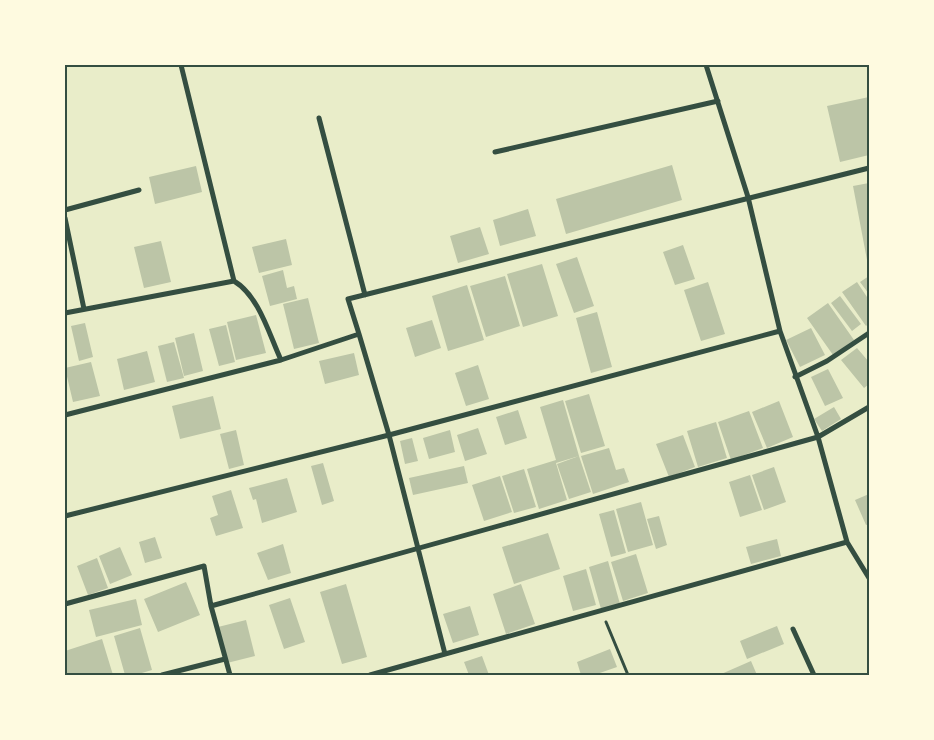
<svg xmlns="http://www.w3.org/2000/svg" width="934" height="740" font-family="'Varela Round',sans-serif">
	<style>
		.building { fill: #bcc5a7 }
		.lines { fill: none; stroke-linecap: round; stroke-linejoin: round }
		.path { stroke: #344e41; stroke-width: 3 }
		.minor { stroke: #344e41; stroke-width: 5 }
		.neatline { fill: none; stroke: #344e41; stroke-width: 2 }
	</style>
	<rect width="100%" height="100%" fill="#e9edc9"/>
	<path class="building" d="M869,97V155L840,162L827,106Z
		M672,165L682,200L566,234L556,199Z
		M196,166L202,192L155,204L149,177Z
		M869,183V260H867L853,186Z
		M528,209L536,236L500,246L493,220Z
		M480,227L489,254L458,263L450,236Z
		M286,239L292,265L259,273L252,247Z
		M161,241L171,282L144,288L134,247Z
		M683,245L695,279L675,285L663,252Z
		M577,257L594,306L574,313L556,264Z
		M542,264L558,316L523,327L507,274Z
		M283,270L287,288L294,286L297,299L270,306L262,276Z
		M505,276L520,326L486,337L470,286Z
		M869,276V294L860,282Z
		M708,282L725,334L701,341L684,290Z
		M857,282L869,300V323L866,326L842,292Z
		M467,285L484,340L448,351L432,296Z
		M840,296L861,324L852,331L831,303Z
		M308,298L319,343L294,349L283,304Z
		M828,303L854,340L833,355L807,318Z
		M597,312L612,367L591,373L576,318Z
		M256,315L266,353L236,360L227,322Z
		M432,320L441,348L415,357L406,328Z
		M85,323L93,357L79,361L71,326Z
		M226,325L235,362L219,366L209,329Z
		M811,328L825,355L800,367L786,340Z
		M194,333L203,371L184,376L175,338Z
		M174,342L184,378L167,382L158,346Z
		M857,348L869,362V384L864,388L841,360Z
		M147,351L155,382L124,390L117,359Z
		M354,353L359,375L325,384L319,361Z
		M91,362L100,396L73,402L65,368Z
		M478,365L489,399L466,406L455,373Z
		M828,369L843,398L825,406L811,377Z
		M589,394L605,446L581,453L565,401Z
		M213,396L221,429L180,439L172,406Z
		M563,400L579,456L556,463L567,500L539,509L527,469L556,460L540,407Z
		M779,401L793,437L767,448L752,412Z
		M834,407L841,419L822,431L814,419Z
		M518,410L527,438L505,445L496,417Z
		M749,411L763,448L731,460L718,422Z
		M716,422L727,458L698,467L687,431Z
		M478,428L487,454L465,461L457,435Z
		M236,430L244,465L229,469L220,434Z
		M450,430L455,452L429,459L423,438Z
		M683,435L695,467L669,477L656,444Z
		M412,438L418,461L405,464L400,441Z
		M609,448L616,470L624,468L629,482L593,494L581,456Z
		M579,456L591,492L569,499L557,464Z
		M323,463L334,501L322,505L311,466Z
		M464,466L468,483L413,495L409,478Z
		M774,467L786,502L764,510L752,475Z
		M524,469L536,507L514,513L502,476Z
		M750,475L762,510L740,517L729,482Z
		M500,476L512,512L484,521L472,485Z
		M287,478L297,512L262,523L256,499L253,500L249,488Z
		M231,490L243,528L216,536L210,518L218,515L212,496Z
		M869,494V524L866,525L855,500Z
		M641,502L653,545L628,552L616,509Z
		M614,510L626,553L611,557L599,514Z
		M659,516L667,545L656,549L647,519Z
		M548,533L560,569L514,584L502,547Z
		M155,537L162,558L145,563L139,542Z
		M777,539L781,556L751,564L746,547Z
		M283,544L291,573L268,580L257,553Z
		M120,547L132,575L110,584L99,556Z
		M636,554L648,593L623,601L611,562Z
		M97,558L108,588L88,595L77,566Z
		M608,561L620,604L601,609L589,567Z
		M586,569L596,605L573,611L563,576Z
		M186,582L200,615L158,632L144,599Z
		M346,584L367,657L342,664L320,592Z
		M521,584L535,624L506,634L493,594Z
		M290,598L305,642L284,649L269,605Z
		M136,599L142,625L96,637L89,610Z
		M470,606L479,635L453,643L443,614Z
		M246,620L255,656L227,663L218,627Z
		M777,626L784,644L747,659L740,641Z
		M140,628L152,670L135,675H125L114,636Z
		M102,639L113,675H66L65,651Z
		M610,649L617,667L594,675H581L577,662Z
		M482,656L489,675H469L464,662Z
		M751,661L757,675H719Z"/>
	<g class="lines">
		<path class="path" d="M606,622L628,675"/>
		<path class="minor" d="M181,65L234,281
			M706,65L748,197L780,331
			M319,118L365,295
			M495,152L718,101
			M65,210L139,190
			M65,218L84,309
			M65,313L234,281C259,296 269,334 281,360
			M795,377L827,361L869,333
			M65,415L281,360L359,334L348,299L869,168
			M65,516L389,435L359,334
			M847,542L869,578
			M65,604L204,566L211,606
			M793,629L814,675
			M162,675L225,659
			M230,675L211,606L818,437L869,407
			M370,675L847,542L818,437L780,331L389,435L445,654"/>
	</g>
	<rect width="934" height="740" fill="none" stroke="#fefae0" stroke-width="132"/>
	<rect x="66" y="66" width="802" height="608" class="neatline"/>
</svg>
